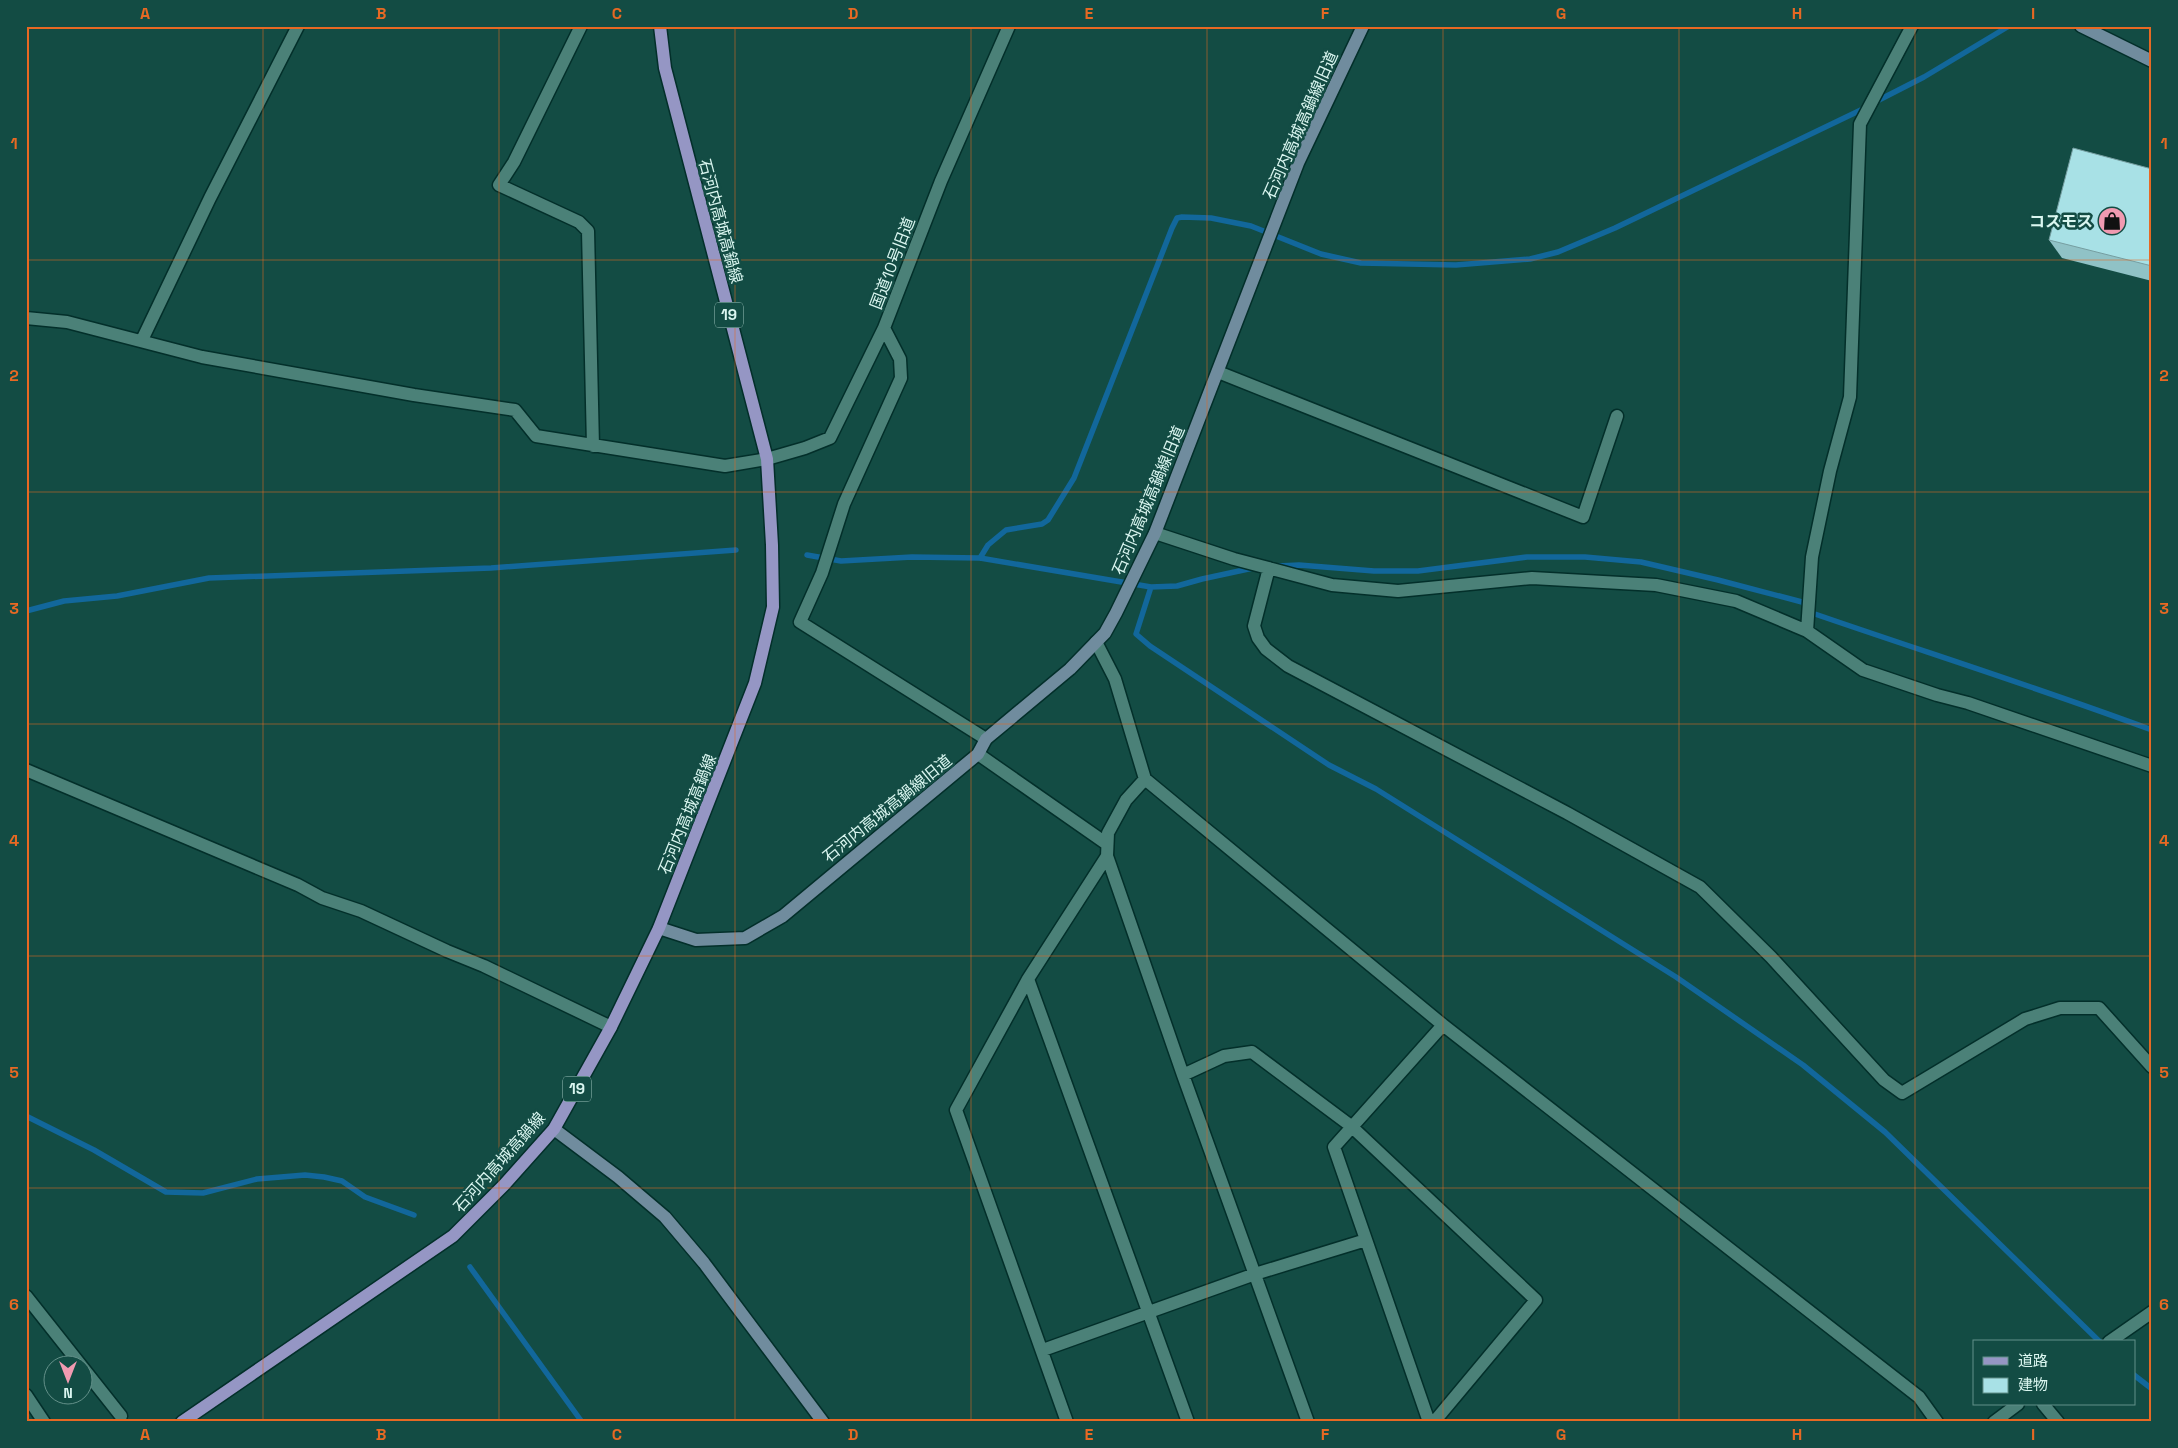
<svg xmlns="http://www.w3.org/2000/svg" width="2178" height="1448" font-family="'Space Grotesk','Noto Sans JP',sans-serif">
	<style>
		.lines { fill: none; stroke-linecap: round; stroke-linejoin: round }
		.stream { stroke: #12679b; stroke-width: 5.5 }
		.street-casing { stroke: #032f2a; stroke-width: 15 }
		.secondary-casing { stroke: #032f2a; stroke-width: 15 }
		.primary-casing { stroke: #032f2a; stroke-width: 15 }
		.street { stroke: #4b8178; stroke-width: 12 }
		.secondary { stroke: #708c9e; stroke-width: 12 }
		.primary { stroke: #9596c4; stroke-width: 12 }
		.wall { fill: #90c2c6 }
		.building { fill: #a8e1e6; stroke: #769ea1 }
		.grid { fill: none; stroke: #e76923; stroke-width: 1; stroke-opacity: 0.55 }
		.labels { text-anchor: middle; stroke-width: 5; stroke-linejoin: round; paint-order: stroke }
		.shield { fill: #134c44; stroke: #9ec3bc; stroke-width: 1 }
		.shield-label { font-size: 15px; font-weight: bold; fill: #daf6f0 }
		.street-label { font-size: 16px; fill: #daf6f0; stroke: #134c44 }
		.poi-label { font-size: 16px; font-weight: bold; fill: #daf6f0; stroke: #134c44; text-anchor: end }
		.neatline { fill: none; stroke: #e76923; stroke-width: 2 }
		.grid-label { font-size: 16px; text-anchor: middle; font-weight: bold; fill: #e76923 }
	</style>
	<rect width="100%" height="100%" fill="#134c44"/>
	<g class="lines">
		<path class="stream" d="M1875,102L1924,77L2009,26
			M807,555L841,561L912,557L980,558L1151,587L1177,586L1202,579L1253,568
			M980,558L988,545L1006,530L1042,524L1048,520L1074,478L1172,228L1177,218L1182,217L1211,218L1251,226L1321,254L1361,263L1456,265L1530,259L1558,252L1615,228L1865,108
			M1278,566L1299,565L1374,571H1418L1527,557H1585L1641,562L1718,580L1802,602L1812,613C1925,652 2039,688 2152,730
			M1151,587L1136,634L1150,646L1329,765L1376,789L1676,977L1803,1065L1885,1132L2100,1342
			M26,611L64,601L117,596L209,578L491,568L736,550
			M26,1116L94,1150L166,1192L203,1193L257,1179L305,1175L324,1177L342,1181L365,1197L414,1215
			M470,1267L582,1422
			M2134,1375L2152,1389"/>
		<defs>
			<path id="street" d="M581,26L514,162L499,185L579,222L588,231L593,446
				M26,318L67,322L202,357L414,395L515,410L536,436L725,466L767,459L805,448L830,438L884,328L941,181L1009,26
				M884,328L900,359L901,378L844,504L822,573L800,622L986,739
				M142,340L210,198L298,26
				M1218,372L1583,517L1617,416
				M1155,533L1234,559L1332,585L1398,591L1532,578L1656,585L1736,601L1807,631L1863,670L1937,695L1968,703L2152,766
				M1269,568L1254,626L1258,638L1266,649L1288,666L1567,813L1700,887L1771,957L1884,1080L1902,1093L2025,1019L2060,1008H2099L2152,1067
				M1807,631L1812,557L1830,471L1850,397L1860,124L1912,26
				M1096,642L1115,679L1145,779L1443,1025L1919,1397L1937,1422
				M978,754L1107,844
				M26,770L298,885L322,898L361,911L447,951L484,966L611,1027
				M1145,779L1126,800L1108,833L1107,856L1183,1075L1308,1422
				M1028,979L1188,1422
				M1183,1075L1224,1056L1252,1052L1351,1126L1536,1300L1434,1422
				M26,1296L121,1416
				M2109,1342L2152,1312
				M1043,1350L1255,1274L1366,1240
				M26,1395L44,1422
				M2043,1404L2058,1422
				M1067,1422L956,1110L1028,979L1107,856
				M1429,1422L1334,1147L1443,1025
				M1994,1422L2018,1404"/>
			<path id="secondary" d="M2081,26L2152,61
				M659,928L696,940L745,938L783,916L978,754L986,739L1070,669L1105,633L1116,613L1155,533L1298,163L1363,26
				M554,1129L618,1177L665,1217L704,1263L823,1422"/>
			<path id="primary" d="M182,1422L453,1236L504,1185L554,1129L611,1027L659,928L755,683L773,607L772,545L767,459L665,68L660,26"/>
		</defs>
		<use href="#street" class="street-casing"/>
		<use href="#secondary" class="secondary-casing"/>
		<use href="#primary" class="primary-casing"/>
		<use href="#street" class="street"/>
		<use href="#secondary" class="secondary"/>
		<use href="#primary" class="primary"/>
	</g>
	<path class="wall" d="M2152,169V281L2062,258L2049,240Z"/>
	<path class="building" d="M2073,148L2152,169V266L2049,240Z"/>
	<path class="grid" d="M263,26V1422M499,26V1422M735,26V1422M971,26V1422M1207,26V1422M1443,26V1422M1679,26V1422M1915,26V1422M26,260H2152M26,492H2152M26,724H2152M26,956H2152M26,1188H2152"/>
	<defs>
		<symbol id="shop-disc" viewBox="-11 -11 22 22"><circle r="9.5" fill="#f19ab1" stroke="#134c44"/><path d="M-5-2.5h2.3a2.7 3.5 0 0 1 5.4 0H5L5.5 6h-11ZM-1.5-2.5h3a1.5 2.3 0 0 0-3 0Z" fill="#111"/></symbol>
	</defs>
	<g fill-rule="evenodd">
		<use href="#shop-disc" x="2096" y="205" width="32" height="32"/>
	</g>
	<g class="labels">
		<g class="shield">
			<rect x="715" y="302.5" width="28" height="25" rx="4"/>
			<rect x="563" y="1076.5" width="28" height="25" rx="4"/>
		</g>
		<g class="shield-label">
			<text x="729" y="320">19</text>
			<text x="577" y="1094">19</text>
		</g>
		<g class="street-label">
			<text transform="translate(1300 125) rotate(-66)" y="6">石河内高城高鍋線旧道</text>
			<text transform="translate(721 221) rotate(75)" y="6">石河内高城高鍋線</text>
			<text transform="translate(892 263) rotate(-69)" y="6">国道10号旧道</text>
			<text transform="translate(1148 500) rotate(-67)" y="6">石河内高城高鍋線旧道</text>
			<text transform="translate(887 808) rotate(-39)" y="6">石河内高城高鍋線旧道</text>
			<text transform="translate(687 814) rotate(-68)" y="6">石河内高城高鍋線</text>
			<text transform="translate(499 1162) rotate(-48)" y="6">石河内高城高鍋線</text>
		</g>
		<g class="poi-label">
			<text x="2093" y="227">コスモス</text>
		</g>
	</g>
	<rect width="2178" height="1448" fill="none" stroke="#134c44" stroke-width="55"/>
	<rect x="1973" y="1340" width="162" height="65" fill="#134c44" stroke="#639089"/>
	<rect x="1983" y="1357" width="25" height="8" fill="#9596c4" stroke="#639089"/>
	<text x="2018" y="1366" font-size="15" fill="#daf6f0">道路</text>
	<rect x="1983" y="1378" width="25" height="15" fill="#a8e1e6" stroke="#639089"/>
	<text x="2018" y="1390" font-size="15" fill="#daf6f0">建物</text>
	<g transform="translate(68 1380) rotate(180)"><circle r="24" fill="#134c44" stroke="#639089"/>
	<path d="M0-4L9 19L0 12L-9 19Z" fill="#f19ab1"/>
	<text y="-8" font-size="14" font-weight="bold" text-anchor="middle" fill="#daf6f0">N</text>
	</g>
	<rect x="28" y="28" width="2122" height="1392" class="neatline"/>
	<g class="grid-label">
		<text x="145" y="19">A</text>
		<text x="381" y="19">B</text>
		<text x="617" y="19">C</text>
		<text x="853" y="19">D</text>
		<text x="1089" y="19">E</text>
		<text x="1325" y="19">F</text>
		<text x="1561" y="19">G</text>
		<text x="1797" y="19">H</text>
		<text x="2033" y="19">I</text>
		<text x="14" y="149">1</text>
		<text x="2164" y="149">1</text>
		<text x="14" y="381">2</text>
		<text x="2164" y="381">2</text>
		<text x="14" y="614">3</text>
		<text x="2164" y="614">3</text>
		<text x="14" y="846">4</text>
		<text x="2164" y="846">4</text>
		<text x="14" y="1078">5</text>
		<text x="2164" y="1078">5</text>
		<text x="14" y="1310">6</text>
		<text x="2164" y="1310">6</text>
		<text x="145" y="1440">A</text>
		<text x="381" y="1440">B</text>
		<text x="617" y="1440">C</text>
		<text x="853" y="1440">D</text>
		<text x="1089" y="1440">E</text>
		<text x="1325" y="1440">F</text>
		<text x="1561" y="1440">G</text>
		<text x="1797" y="1440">H</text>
		<text x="2033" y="1440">I</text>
	</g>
</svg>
